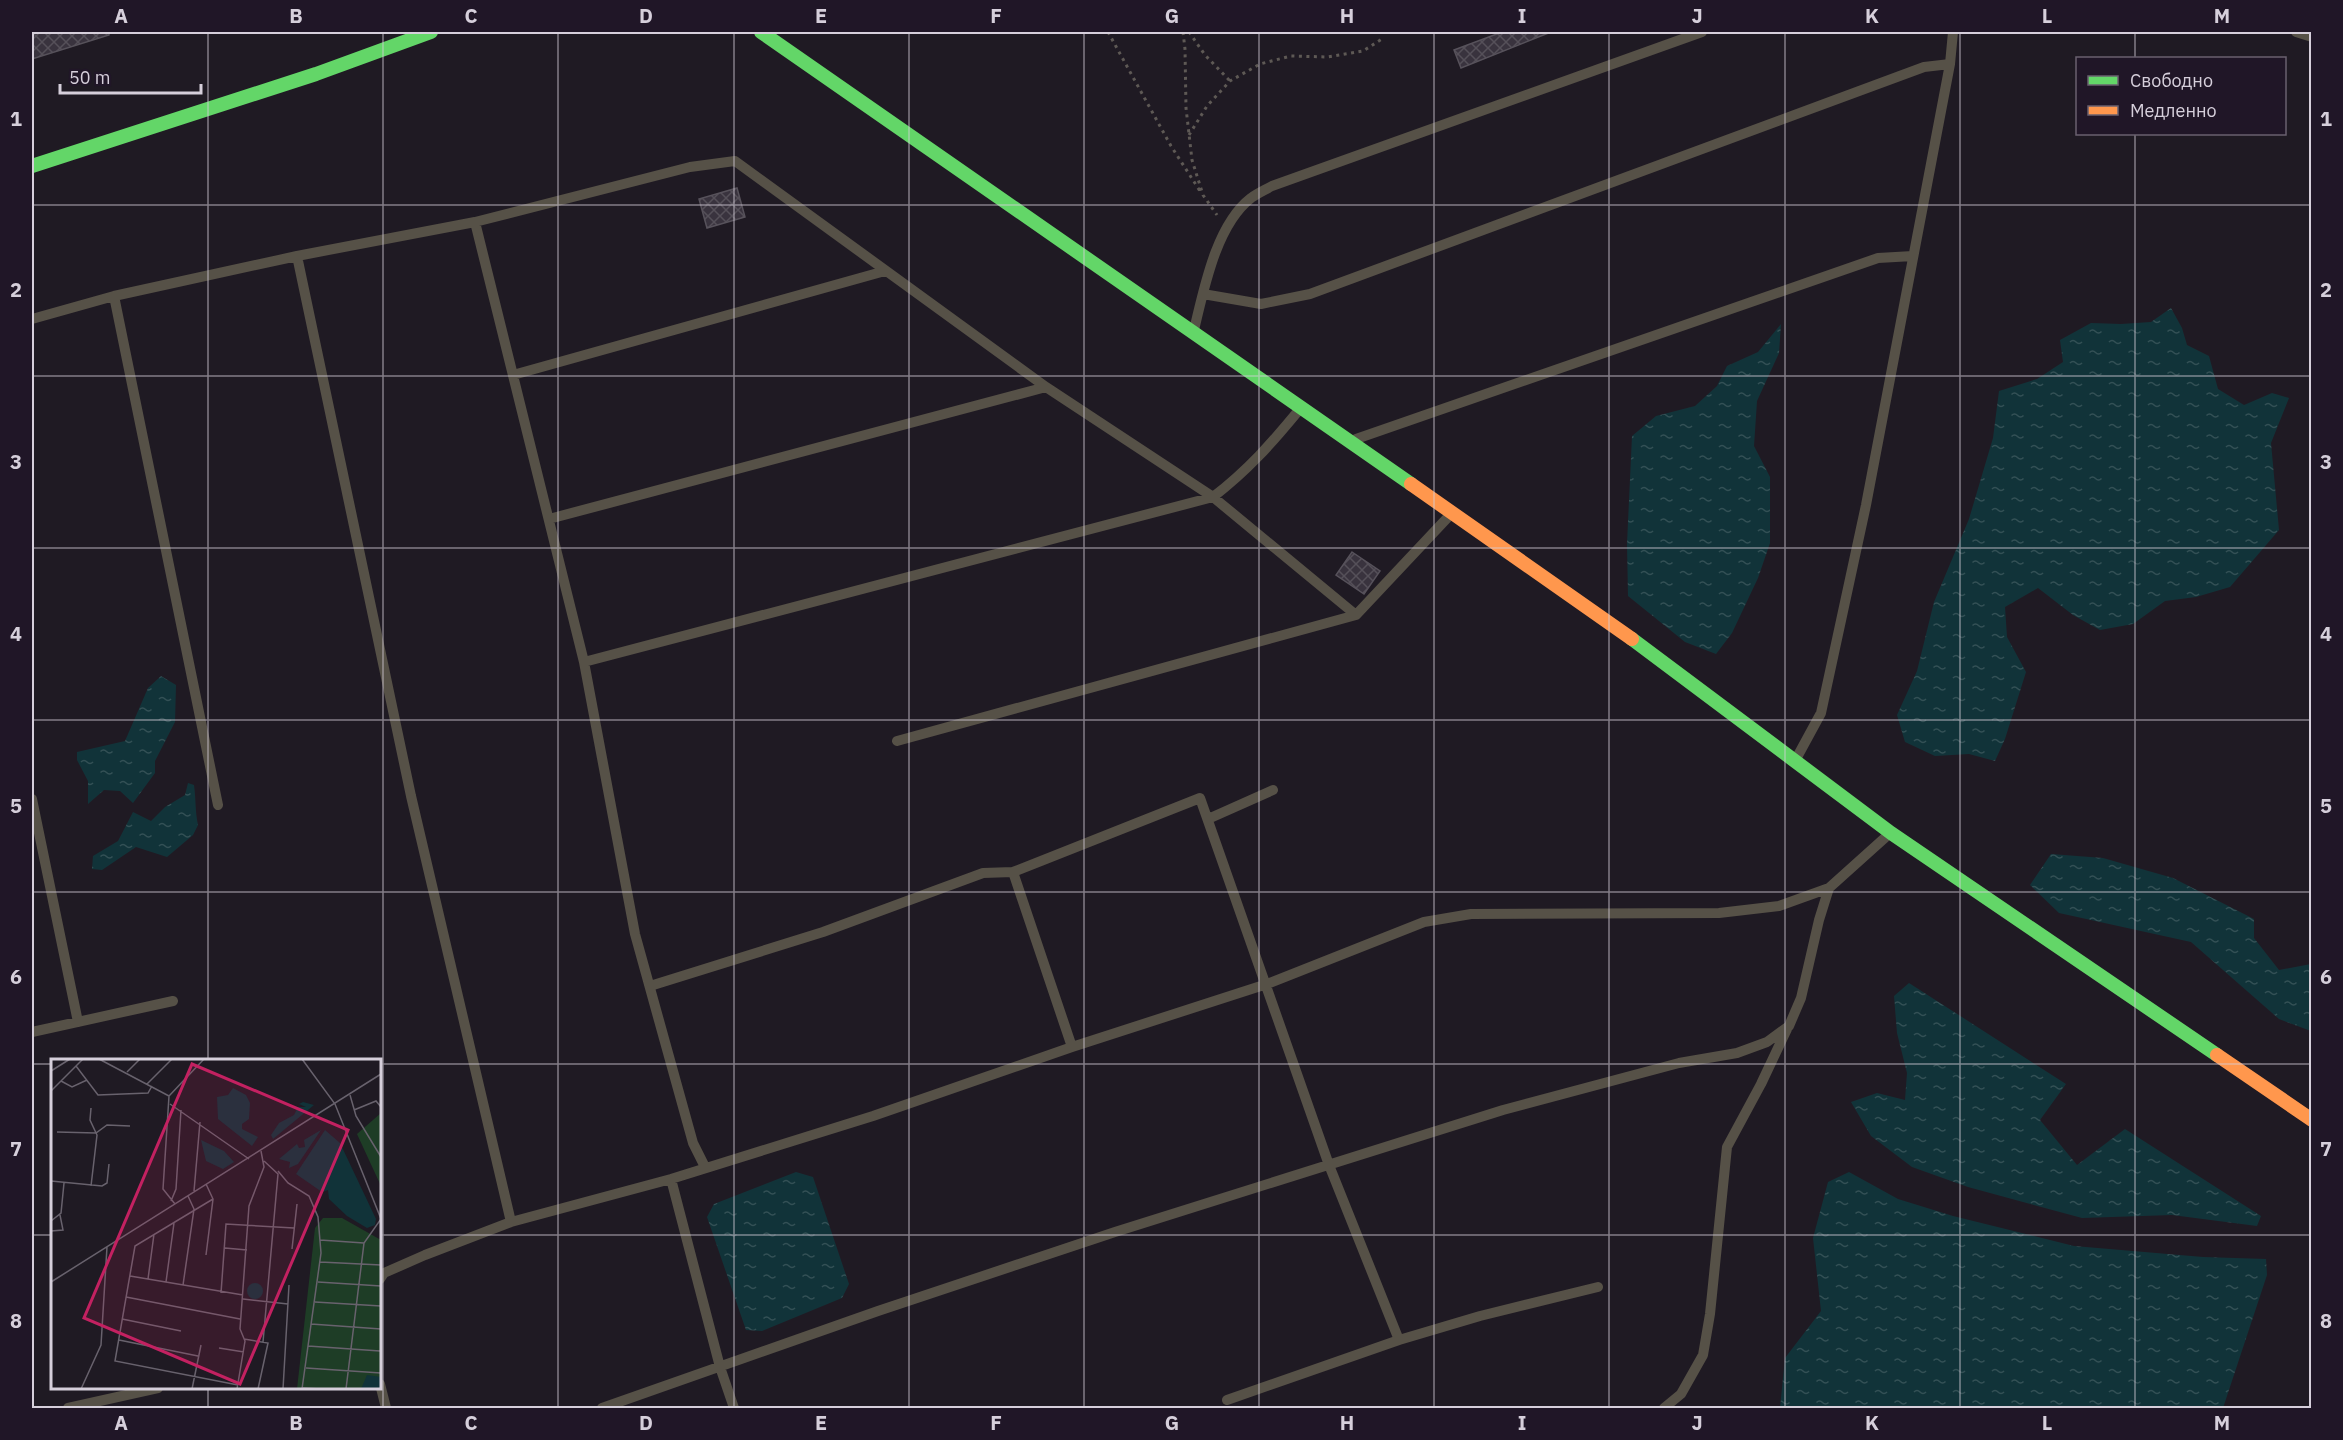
<svg xmlns="http://www.w3.org/2000/svg" width="2343" height="1440" font-family="'IBM Plex Sans',sans-serif">
	<style>
		.water { fill: url(#water-ripples) }
		.building { fill: url(#building-cross-hatch); stroke: #57525b; stroke-width: 1.5 }
		.lines { fill: none; stroke-linecap: round; stroke-linejoin: round }
		.path { stroke: #5e5955; stroke-width: 3; stroke-dasharray: 3 4.5; stroke-linecap: butt }
		.lane { stroke: #565147; stroke-width: 10 }
		.fast { stroke: #63d668; stroke-width: 14 }
		.slow { stroke: #ff974d; stroke-width: 14 }
		.grid { fill: none; stroke: #d6cfdb; stroke-width: 1.5; stroke-opacity: 0.55 }
		.inset-road { fill: none; stroke: #68626d; stroke-width: 1.5 }
		.view { fill: #c32161; fill-opacity: 0.15; stroke: #c32161; stroke-width: 3 }
		.inset-edge { fill: none; stroke: #d6cfdb; stroke-width: 3 }
		.neatline { fill: none; stroke: #d6cfdb; stroke-width: 2 }
		.grid-label { font-size: 20px; text-anchor: middle; font-weight: bold; fill: #d6cfdb }
	</style>
	<defs>
		<pattern id="water-ripples" width="26" height="14" patternUnits="userSpaceOnUse" patternTransform="scale(1.5)"><rect width="26" height="14" fill="#113339"/><path d="M2 4q2-2 4 0t4 0M15 11q2-2 4 0t4 0" fill="none" stroke="#335055"/></pattern>
		<pattern id="building-cross-hatch" width="8" height="8" patternUnits="userSpaceOnUse" patternTransform="scale(1.5)"><rect width="8" height="8" fill="#39333e"/><path d="M0 0l8 8M0 8l8-8" fill="none" stroke="#555059"/></pattern>
	</defs>
	<rect width="100%" height="100%" fill="#1f1a23"/>
	<path class="water" d="M2171,308L2182,328L2187,345L2209,356L2218,389L2244,405L2272,393L2289,398L2271,443L2279,530L2230,587L2196,597L2165,601L2133,624L2100,630L2073,615L2038,588L2005,607L2007,637L2026,672L2005,739L1995,761L1969,754L1935,756L1905,742L1897,715L1917,671L1934,602L1969,519L1993,438L1999,391L2037,379L2063,362L2060,340L2091,323L2121,324L2151,322Z
		M1781,324L1779,353L1757,401L1754,446L1770,477V543L1758,578L1732,633L1716,654L1685,642L1628,596L1627,544L1632,436L1656,416L1695,406L1717,386L1727,366L1758,352Z
		M161,676L176,685L175,722L155,761V773L133,803L120,791L104,790L88,804V781L77,760V752L125,741L148,688Z
		M188,783L194,785C196,799 195,811 198,825L193,835L167,857L136,847L102,870L92,869L93,856L118,841L133,812L151,821L165,807L185,795Z
		M2051,854L2103,858L2173,878L2254,919V938L2279,970L2311,964V1031L2279,1019L2191,942L2059,913L2030,885Z
		M1909,983L2066,1084L2040,1120L2077,1165L2125,1129L2261,1216L2257,1226L2172,1215L2082,1218L1968,1187L1912,1167L1871,1136L1851,1102L1877,1093L1905,1100L1907,1073L1897,1033L1894,996Z
		M796,1172L813,1177L849,1284L842,1298L762,1331L746,1330L707,1217L714,1204Z
		M1849,1172L1898,1199L1953,1216L2074,1246L2203,1257L2266,1259L2267,1275L2223,1408H1780L1785,1358L1821,1311L1813,1238L1828,1182Z"/>
	<path class="building" d="M32,32H109V35L32,59Z
		M1502,32H1551L1461,68L1454,50Z
		M737,188L745,217L707,228L699,199Z
		M1352,552L1380,571L1364,594L1336,575Z"/>
	<g class="lines">
		<path class="path" d="M1108,32L1171,146L1200,191
			M1183,32L1185,49L1186,108L1192,160L1203,195L1217,215
			M1189,32L1205,55L1230,81
			M1189,135L1207,106L1230,81L1260,64L1291,56L1328,57L1363,51L1382,39"/>
		<path class="lane" d="M2296,32L2312,37
			M475,222L584,662L635,934L693,1143L705,1167
			M297,256L411,796L511,1222
			M1203,294L1261,304L1310,294L1924,67L1950,64
			M114,296L218,805
			M32,319L114,296L297,256L475,222L690,167L735,161L1046,387L1213,497L1356,615
			M1194,330C1204,289 1216,225 1251,198C1258,193 1265,190 1272,186L1702,32
			M513,375L885,271
			M1356,439L1878,258L1913,256
			M549,519L1046,387
			M584,662L1213,497C1248,470 1271,444 1299,410
			M897,741L1356,615L1450,515
			M1796,759L1821,713L1866,505L1950,64L1953,32
			M32,799L78,1022
			M1208,819L1273,790
			M1013,872L1072,1047
			M650,986L823,932L983,873L1013,872L1200,798L1329,1165L1399,1340
			M32,1032L173,1001
			M671,1179L720,1367L734,1408
			M380,1279L384,1273L425,1255L511,1222L671,1179L873,1116L1072,1047L1267,984L1424,922L1471,914L1719,913L1779,906L1829,888L1888,835
			M380,1384L386,1408
			M1227,1400L1399,1340L1480,1316L1598,1287
			M68,1408L158,1388
			M602,1408L878,1311L1115,1232L1503,1110L1679,1063L1737,1053L1767,1042L1789,1026L1801,998L1819,920L1829,888
			M1664,1408L1681,1394L1703,1355L1710,1314L1727,1147L1761,1084L1787,1029"/>
		<path class="fast" d="M761,32L1411,484
			M32,166L316,74L431,32
			M1632,639L1891,833L2217,1055"/>
		<path class="slow" d="M1411,484L1632,639
			M2217,1055L2312,1120"/>
	</g>
	<path class="grid" d="M208,32V1060M383,32V1408M558,32V1408M734,32V1408M909,32V1408M1084,32V1408M1259,32V1408M1434,32V1408M1609,32V1408M1785,32V1408M1960,32V1408M2135,32V58M2135,134V1408M32,205H2312M32,376H2312M32,548H2312M32,720H2312M32,892H2312M32,1064H52M380,1064H2312M32,1235H52M380,1235H2312M208,1388V1408"/>
	<g transform="translate(51 1059)">
		<rect width="330" height="330" fill="#1f1a23"/>
		<path d="M330,54V127L306,75ZM272,159H291L330,181V330H246L264,169Z" fill="#1e3d26"/>
		<path d="M182,29L195,36L199,44L198,60L191,65V70L207,78L201,87L167,60L166,38L177,36ZM252,43L263,46L222,80L220,76L228,64L243,56L247,48H255L248,45ZM270,71L247,105L238,109L239,103L228,100L246,85L248,89L254,88L253,81ZM274,71L289,84L325,160L324,166L316,169L296,157L278,140L277,131L271,133L245,115ZM150,81L173,92L183,103L172,110L155,102ZM196 232a8 8 0 1 1 16 0a8 8 0 1 1-16 0ZM316,316L330,318V329L310,330Z" fill="#113339"/>
		<path class="inset-road" d="M48,0L118,37L112,130L124,145M251,0L284,45L330,160L313,184L295,330M25,7L47,36L97,34L101,27M0,12L19,0M76,13L89,0M10,22L21,28L36,21M96,25L121,0M0,32L32,0M299,36L305,57L330,98M118,37L153,0M119,45L198,100M40,49L39,61L46,76L40,127M303,51L325,42L330,48M6,73L45,74L56,66L79,67M227,112L237,124L258,137L267,158L270,194L251,330M0,122L51,127L56,124L58,105M143,132L149,63M162,140L84,187L64,302L187,326M120,142L125,130L130,51M0,162L10,154L13,124M0,172L12,171L9,156M269,181L313,184M174,189L196,191M241,190L246,145M155,196L162,140L155,125M269,203L330,206M79,217L192,236M97,220L103,175M0,223L330,15M115,223L123,164M267,223L330,227M132,226L143,150L137,137M170,234L175,165L243,169M75,238L189,260M192,240L237,245M264,243L330,247M71,260L130,272M260,265L330,270M193,280L217,284L207,330M68,281L147,297M212,283L227,115L213,102M257,287L329,292M168,289L193,293M255,309L330,314M252,329L270,330M30,330L50,286L56,188M141,330L150,286M186,330L194,282L189,270L198,147L213,108L210,92M232,330L238,226"/>
		<path class="view" d="M141,5L297,71L189,325L33,259Z"/>
		<rect width="330" height="330" class="inset-edge"/>
	</g>
	<rect width="2343" height="1440" fill="none" stroke="#201627" stroke-width="66"/>
	<rect x="2076" y="57" width="210" height="78" fill="#201627" stroke="#69606f" stroke-width="1.5"/>
	<rect x="2088" y="76" width="30" height="9" fill="#63d668" stroke="#69606f" stroke-width="1.5"/>
	<text x="2130" y="87" font-size="18" fill="#d6cfdb">Свободно</text>
	<rect x="2088" y="106" width="30" height="9" fill="#ff974d" stroke="#69606f" stroke-width="1.5"/>
	<text x="2130" y="117" font-size="18" fill="#d6cfdb">Медленно</text>
	<path d="M60 84v9h141v-9" fill="none" stroke="#d6cfdb" stroke-width="3"/>
	<text x="69" y="84" font-size="18" fill="#d6cfdb" stroke="#201627" stroke-width="4.5" paint-order="stroke">50 m</text>
	<rect x="33" y="33" width="2277" height="1374" class="neatline"/>
	<g class="grid-label">
		<text x="121" y="23">A</text>
		<text x="296" y="23">B</text>
		<text x="471" y="23">C</text>
		<text x="646" y="23">D</text>
		<text x="821" y="23">E</text>
		<text x="996" y="23">F</text>
		<text x="1172" y="23">G</text>
		<text x="1347" y="23">H</text>
		<text x="1522" y="23">I</text>
		<text x="1697" y="23">J</text>
		<text x="1872" y="23">K</text>
		<text x="2047" y="23">L</text>
		<text x="2222" y="23">M</text>
		<text x="16" y="126">1</text>
		<text x="2326" y="126">1</text>
		<text x="16" y="297">2</text>
		<text x="2326" y="297">2</text>
		<text x="16" y="469">3</text>
		<text x="2326" y="469">3</text>
		<text x="16" y="641">4</text>
		<text x="2326" y="641">4</text>
		<text x="16" y="813">5</text>
		<text x="2326" y="813">5</text>
		<text x="16" y="984">6</text>
		<text x="2326" y="984">6</text>
		<text x="16" y="1156">7</text>
		<text x="2326" y="1156">7</text>
		<text x="16" y="1328">8</text>
		<text x="2326" y="1328">8</text>
		<text x="121" y="1430">A</text>
		<text x="296" y="1430">B</text>
		<text x="471" y="1430">C</text>
		<text x="646" y="1430">D</text>
		<text x="821" y="1430">E</text>
		<text x="996" y="1430">F</text>
		<text x="1172" y="1430">G</text>
		<text x="1347" y="1430">H</text>
		<text x="1522" y="1430">I</text>
		<text x="1697" y="1430">J</text>
		<text x="1872" y="1430">K</text>
		<text x="2047" y="1430">L</text>
		<text x="2222" y="1430">M</text>
	</g>
</svg>
